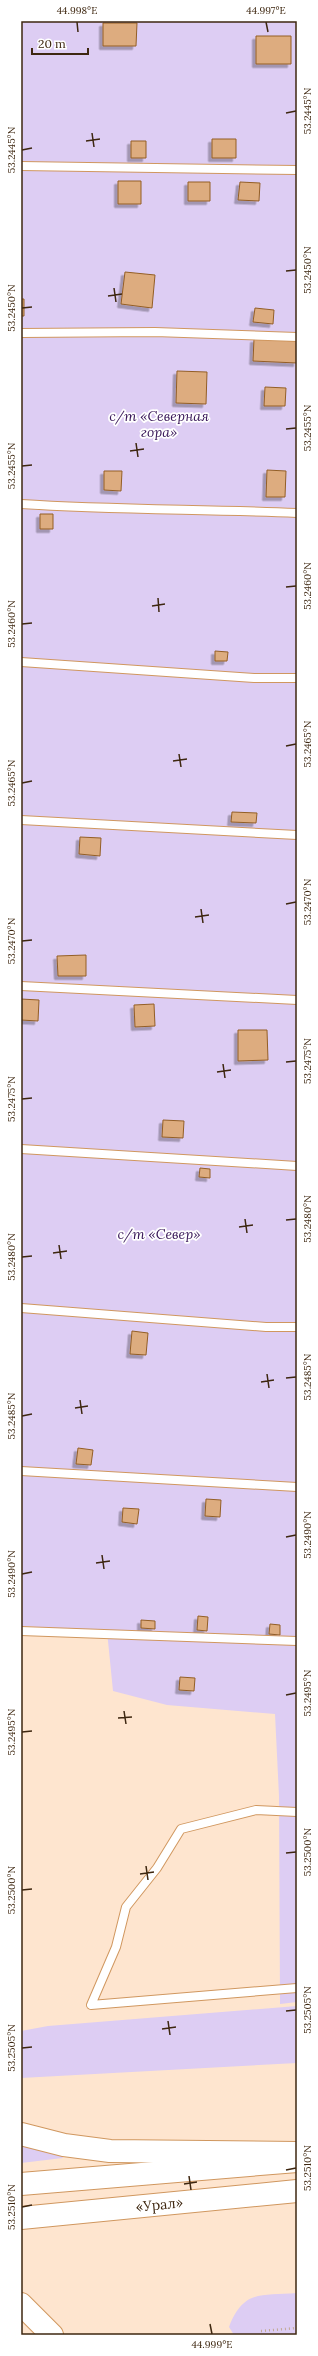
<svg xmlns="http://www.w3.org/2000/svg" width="318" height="2356" font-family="Lora,serif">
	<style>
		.green { fill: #ddcdf3 }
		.building { fill: #ddac7f; stroke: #935e25; filter: url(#shadow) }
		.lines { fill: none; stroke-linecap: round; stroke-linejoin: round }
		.service-casing { stroke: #d0975f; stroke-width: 10 }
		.primary-casing { stroke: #d0975f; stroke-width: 24 }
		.trunk-casing { stroke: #d0975f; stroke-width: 24 }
		.path { stroke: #c1a992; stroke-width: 2.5; stroke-dasharray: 1 3; stroke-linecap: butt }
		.service { stroke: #fff; stroke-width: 8 }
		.primary { stroke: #fff; stroke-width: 22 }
		.trunk { stroke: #fff; stroke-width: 22 }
		.ticks { fill: none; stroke: #3e2710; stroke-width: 1.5 }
		.labels { text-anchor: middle; stroke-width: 3.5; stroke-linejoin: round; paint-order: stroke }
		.park-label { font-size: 14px; font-style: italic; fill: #371557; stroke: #fff }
		.street-label { font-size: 14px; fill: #3e2710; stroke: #fff }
		.neatline { fill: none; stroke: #3e2710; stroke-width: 1.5 }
		.ticks-label { font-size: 10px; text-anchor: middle; fill: #3e2710 }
	</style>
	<defs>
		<filter id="shadow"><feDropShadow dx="-3.5" dy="3.5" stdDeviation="0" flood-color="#0004"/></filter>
	</defs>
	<rect width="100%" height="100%" fill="#fee5cf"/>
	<path class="green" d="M21,21H297V2002L280,2004L279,1796L275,1714L167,1705L113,1691L107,1631L21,1626Z
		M297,2006V2063L21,2078V2031L48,2026Z
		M21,2144L60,2154L63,2158L21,2163Z
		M297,2293V2335H234L229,2327C244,2289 261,2296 297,2293Z"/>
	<path class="building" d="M103,23H137L136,46H103Z
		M256,36H291V64H256Z
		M212,139H236V158H212Z
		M131,141H146V158H131Z
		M118,181H141V204H118Z
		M188,182H210V201H188Z
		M240,182L260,183L259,201L238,200Z
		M125,272L155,275L152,308L121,304Z
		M21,299H24V316H21Z
		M255,308L274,310L273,324L253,322Z
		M254,339L297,341V363L253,361Z
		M177,371L207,372L206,404L176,403Z
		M265,387L286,388L285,406H264Z
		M267,470L286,471L285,497H266Z
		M104,471H122L121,491L104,490Z
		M40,514H53V529H40Z
		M215,651L228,652L227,661H215Z
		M232,812L257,813L256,823L231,822Z
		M80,837L101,838L100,856L79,854Z
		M86,955V976H58L57,956Z
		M21,999L39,1000L38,1021L21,1020Z
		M154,1004L155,1026L135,1027L134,1005Z
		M238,1030H267L268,1060L238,1061Z
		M163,1120L184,1121L183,1138L162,1137Z
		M200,1168L210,1169V1178L199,1177Z
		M132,1331L148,1333L146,1355L130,1354Z
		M78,1448L93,1450L91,1465L76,1464Z
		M206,1499L221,1500L220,1517L205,1516Z
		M123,1508L139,1509L137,1524L122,1522Z
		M198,1616L208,1617L207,1631L197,1630Z
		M141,1620L155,1621V1629L141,1628Z
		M270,1624L280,1625V1635L269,1634Z
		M180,1677L195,1678L194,1691L179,1690Z"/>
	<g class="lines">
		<defs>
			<path id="service" d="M21,166L297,170
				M21,333L155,332L297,337
				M21,504C113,510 205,509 297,513
				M21,662L254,678H297
				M21,820L297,835
				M21,986L297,1000
				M21,1149L297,1166
				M21,1308L266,1327H297
				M21,1471L297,1487
				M21,1631L297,1641
				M297,1812L256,1810L181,1829L157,1868L126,1907L116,1947L91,2005L297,1988"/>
			<path id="primary" d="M21,2134L64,2145L110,2151L297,2153
				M21,2304L52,2335"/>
			<g id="trunk">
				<path d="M21,2184L297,2161"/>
				<path id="s1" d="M21,2218L297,2191"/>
			</g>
		</defs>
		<use href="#service" class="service-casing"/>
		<use href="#primary" class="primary-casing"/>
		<use href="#trunk" class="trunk-casing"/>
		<path class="path" d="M261,2331L297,2328"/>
		<use href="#service" class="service"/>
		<use href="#primary" class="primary"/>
		<use href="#trunk" class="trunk"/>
	</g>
	<path class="ticks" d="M77,22L78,32M266,22L268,32M286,113L296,111M92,133L94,147M86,141L100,139M22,150L32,148M286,271L296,270M114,288L116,302M108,296L122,294M22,308L32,307M286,429L296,428M136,443L138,457M130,451L144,449M22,466L32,465M286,587L296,586M158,598L159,612M152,606L165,604M22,624L32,623M286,746L296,744M179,754L181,767M173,761L187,759M22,783L32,781M286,904L296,902M201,909L203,923M195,917L209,915M22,941L32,940M286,1062L296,1061M223,1064L225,1078M217,1072L231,1070M22,1099L32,1098M245,1219L247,1233M286,1220L296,1219M239,1227L253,1225M59,1245L61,1259M53,1253L67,1251M22,1257L32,1256M267,1374L269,1388M286,1378L296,1377M261,1382L274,1380M80,1400L82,1414M75,1408L88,1406M22,1416L32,1414M286,1537L296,1535M102,1555L104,1569M96,1563L110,1561M22,1574L32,1572M286,1695L296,1693M124,1711L126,1724M118,1718L132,1717M22,1732L32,1731M286,1853L296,1852M146,1866L148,1880M140,1874L154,1872M22,1890L32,1889M286,2011L296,2010M168,2021L170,2035M162,2029L176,2027M22,2048L32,2047M286,2170L296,2168M189,2176L191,2190M184,2184L197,2182M22,2207L32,2205M210,2324L212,2334"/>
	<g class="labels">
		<g class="park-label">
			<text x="159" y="421">с/т «Северная<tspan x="159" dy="16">гора»</tspan></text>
			<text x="159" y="1239">с/т «Север»</text>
		</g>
		<g class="street-label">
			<text dy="5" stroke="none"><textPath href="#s1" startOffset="139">«Урал»</textPath></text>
		</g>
	</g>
	<rect width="318" height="2356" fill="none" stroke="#ffffff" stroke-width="44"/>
	<path d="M32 48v6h56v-6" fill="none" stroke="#3e2710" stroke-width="2"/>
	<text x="38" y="48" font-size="12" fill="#3e2710" stroke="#ffffff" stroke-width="3" paint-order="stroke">20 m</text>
	<rect x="22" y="22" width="274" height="2312" class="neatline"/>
	<g class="ticks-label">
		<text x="77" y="14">44.998°E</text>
		<text x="266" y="14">44.997°E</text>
		<text transform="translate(307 111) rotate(-90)" y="4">53.2445°N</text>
		<text transform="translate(11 150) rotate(-90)" y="4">53.2445°N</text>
		<text transform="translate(307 270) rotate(-90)" y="4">53.2450°N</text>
		<text transform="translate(11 308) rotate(-90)" y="4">53.2450°N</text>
		<text transform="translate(307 428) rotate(-90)" y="4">53.2455°N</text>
		<text transform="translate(11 466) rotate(-90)" y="4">53.2455°N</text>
		<text transform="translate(307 586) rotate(-90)" y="4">53.2460°N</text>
		<text transform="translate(11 624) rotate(-90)" y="4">53.2460°N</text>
		<text transform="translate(307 744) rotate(-90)" y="4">53.2465°N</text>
		<text transform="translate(11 783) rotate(-90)" y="4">53.2465°N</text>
		<text transform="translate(307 902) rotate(-90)" y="4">53.2470°N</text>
		<text transform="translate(11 941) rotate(-90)" y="4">53.2470°N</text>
		<text transform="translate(307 1061) rotate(-90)" y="4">53.2475°N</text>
		<text transform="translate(11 1099) rotate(-90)" y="4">53.2475°N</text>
		<text transform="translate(307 1219) rotate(-90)" y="4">53.2480°N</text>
		<text transform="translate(11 1257) rotate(-90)" y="4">53.2480°N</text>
		<text transform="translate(307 1377) rotate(-90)" y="4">53.2485°N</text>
		<text transform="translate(11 1416) rotate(-90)" y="4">53.2485°N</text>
		<text transform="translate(307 1535) rotate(-90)" y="4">53.2490°N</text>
		<text transform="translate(11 1574) rotate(-90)" y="4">53.2490°N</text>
		<text transform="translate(307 1693) rotate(-90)" y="4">53.2495°N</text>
		<text transform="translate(11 1732) rotate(-90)" y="4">53.2495°N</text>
		<text transform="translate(307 1852) rotate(-90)" y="4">53.2500°N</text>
		<text transform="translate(11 1890) rotate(-90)" y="4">53.2500°N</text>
		<text transform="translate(307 2010) rotate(-90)" y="4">53.2505°N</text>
		<text transform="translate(11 2048) rotate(-90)" y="4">53.2505°N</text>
		<text transform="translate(307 2168) rotate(-90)" y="4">53.2510°N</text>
		<text transform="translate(11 2207) rotate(-90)" y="4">53.2510°N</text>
		<text x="212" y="2348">44.999°E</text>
	</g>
</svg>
